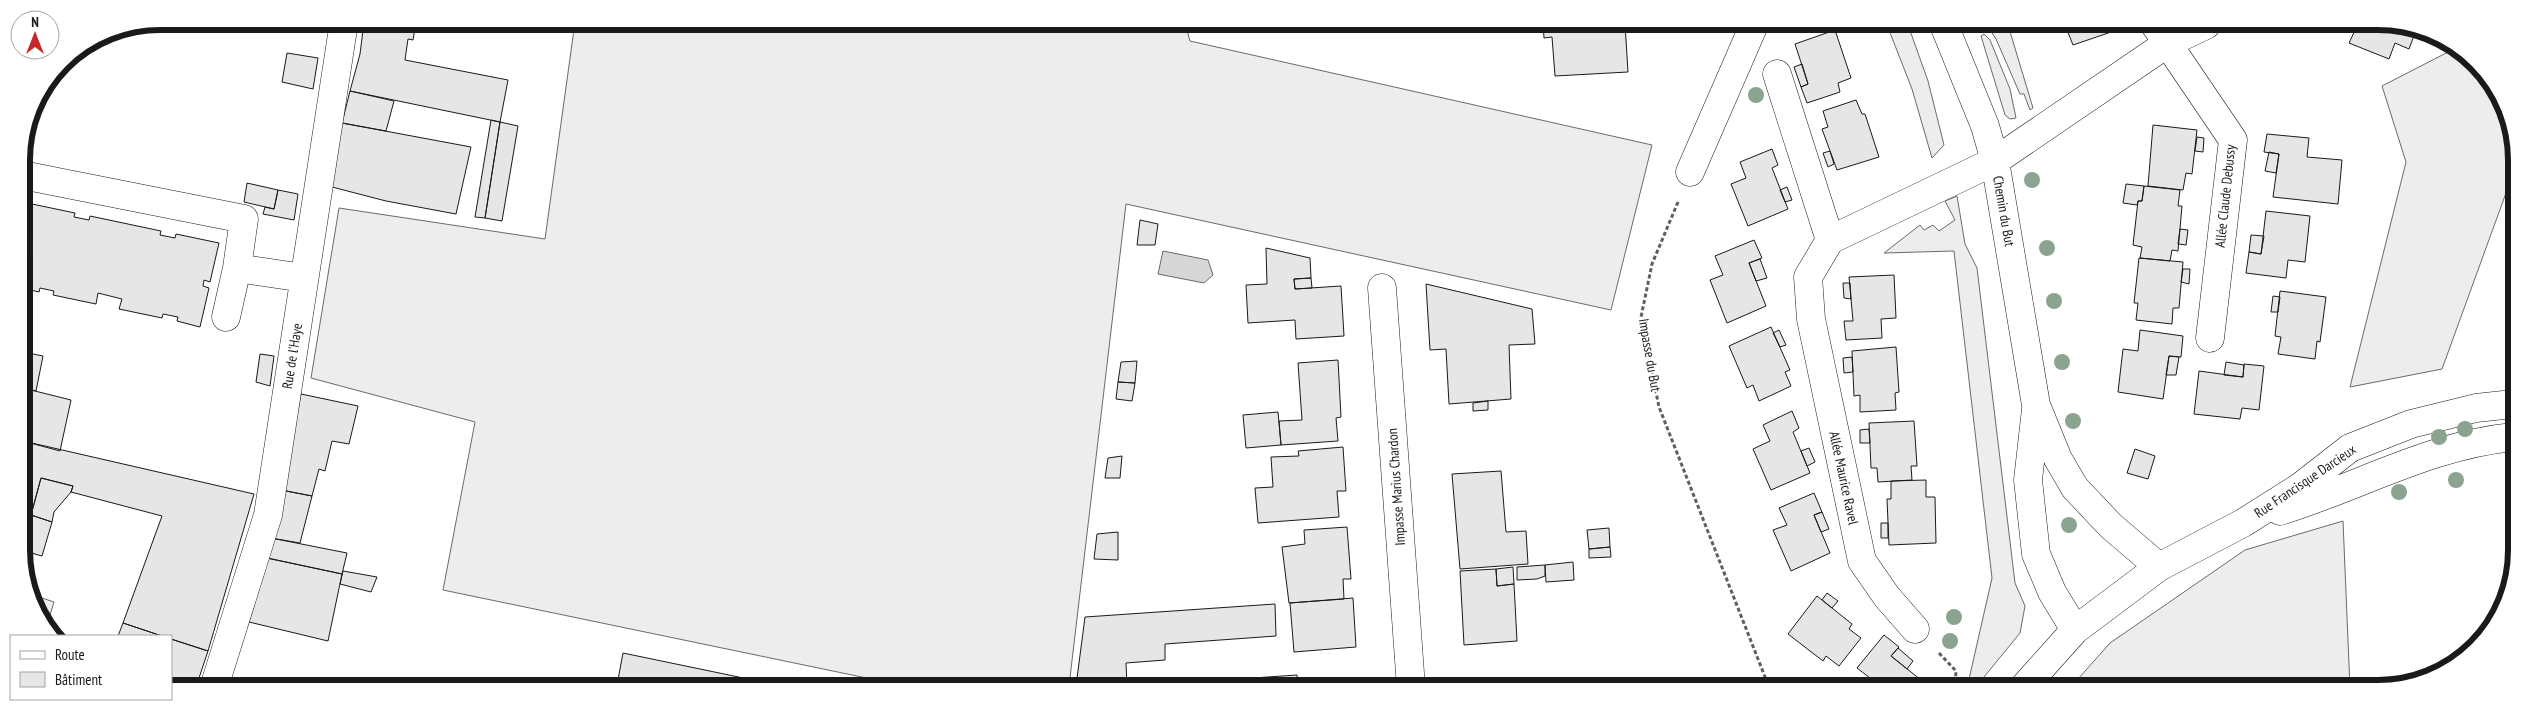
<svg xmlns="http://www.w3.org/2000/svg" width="2538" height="710" font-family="'PT Sans Narrow',sans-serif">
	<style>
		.built { fill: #ededed; stroke: #6a6a6a }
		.water { fill: #d7d7d7; stroke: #6a6a6a }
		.building { fill: #e6e6e6; stroke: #1a1a1a }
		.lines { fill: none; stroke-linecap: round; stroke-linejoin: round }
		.minor-casing { stroke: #1a1a1a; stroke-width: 29 }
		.path { stroke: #5f5f5f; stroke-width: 3; stroke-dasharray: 4 2.5; stroke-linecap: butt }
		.minor { stroke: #fff; stroke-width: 28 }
		.tree { fill: #8aa48f }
		.labels { text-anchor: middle; stroke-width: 4; stroke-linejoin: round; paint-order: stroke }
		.street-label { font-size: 14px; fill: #1a1a1a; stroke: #fff }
		.rim { fill: none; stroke: #1a1a1a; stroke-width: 6 }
	</style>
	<rect width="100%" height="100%" fill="#fff"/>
	<path class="built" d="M575,22L1185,23L1190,41L1652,145L1611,310L1126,204L1069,686H905L443,590L475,422L311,378L339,208L545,239Z
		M1887,25H1908L1928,81L1944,145L1932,158L1912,89Z
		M1987,25H2008L2033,108L2030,110L2024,94H2020L1996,39Z
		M1984,34L1990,40L2010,89L2016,118L2010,119L2005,115L1981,36Z
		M2452,50L2482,68L2514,133V171L2442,369L2350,387L2406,162L2382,86Z
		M1957,196L1965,244L1977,268L2015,583L2025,606L2020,633L1975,688H1967L1992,578L1954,251L1884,253L1920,225L1924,230L1933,225L1939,231L1955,220L1945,201Z
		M2343,521L2350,688H2070L2110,643L2245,550Z
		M33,595L54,602L47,625Z"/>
	<path class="water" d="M1163,251L1208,260L1213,275L1204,283L1158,274Z"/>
	<path class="building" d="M364,22H416L413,40L408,39L405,60L508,80L500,122L350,91L360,54Z
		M1543,24H1625L1628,72L1555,76L1552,37L1544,38Z
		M2065,25H2115L2117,30L2073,45Z
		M2357,26L2370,32L2372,26L2417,28L2409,49L2395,43L2389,59L2349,43Z
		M2361,26H2372L2370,32Z
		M1835,30L1851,78L1838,83L1840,92L1807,103L1801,87L1808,84L1795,44Z
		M287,53L318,58L313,89L282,82Z
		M1802,64L1808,84L1801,87L1794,67Z
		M350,91L394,101L386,131L342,123Z
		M1856,100L1862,114H1865L1879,157L1837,170L1822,129L1828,127L1823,111Z
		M491,120L500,122L485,218L475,217Z
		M500,122L518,126L502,221L485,218Z
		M342,123L471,147L456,214L386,201L332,187Z
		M2153,125L2197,130L2192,174L2186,173L2183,190L2148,186Z
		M2267,134L2309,138L2307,157L2342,160L2338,204L2273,197L2279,154L2264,152Z
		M2197,137L2204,138L2203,152L2195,151Z
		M1772,149L1778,165L1772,168L1788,209L1748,226L1731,184L1746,178L1740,162Z
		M1830,151L1834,164L1828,167L1823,153Z
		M2269,152L2279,154L2276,173L2265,171Z
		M247,183L278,190L274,209L244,202Z
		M2126,184L2144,186L2142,201H2138L2137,205L2123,203Z
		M2144,186L2180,190L2178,206H2182L2178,251L2172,250L2170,261L2140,258L2142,247L2133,245L2138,201H2142Z
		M1787,187L1792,200L1785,202L1780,190Z
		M278,190L298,194L294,220L263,214L265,207L274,209Z
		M32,204L75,213L74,217L89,220L90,216L161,231L160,235L175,238L176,234L219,243L210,282L204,280L203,286L209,288L200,327L177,321L178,317L163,314L162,318L119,309L122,299L98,293L96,304L53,295L54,291L40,288L39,292L22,288V254L23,249L29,250L30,244L24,243Z
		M2266,211L2310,216L2305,262L2288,260L2286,278L2246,273L2249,252L2261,254Z
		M1140,220L1158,224L1155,245H1137Z
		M2180,229L2188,230L2186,245L2178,244Z
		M2251,235L2264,236L2261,254L2249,252Z
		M1754,240L1762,258L1749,263L1766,306L1727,323L1710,280L1723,275L1715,256Z
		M1266,248L1310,258L1311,278L1294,279L1295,289L1341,286L1344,336L1296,339L1295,320L1248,323L1246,285L1267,284Z
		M2139,258L2183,262L2179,308H2173L2172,324L2136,320L2138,303H2134Z
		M1760,259L1767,278L1756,281L1749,263Z
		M2183,269H2190L2189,284L2181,282Z
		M1894,275L1896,318L1881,319L1882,338L1846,340L1844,321H1853L1849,277Z
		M1311,278L1312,288L1295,289L1294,279Z
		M1843,283H1850L1851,299L1844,298Z
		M1426,284L1532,309L1535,344L1509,345L1511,399L1449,404L1446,349L1430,350Z
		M2280,291L2326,297L2320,342L2317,341L2315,359L2278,354L2281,337L2275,336Z
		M2273,296L2280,297L2278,312H2271Z
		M1771,327L1790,370L1785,372L1791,386L1759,401L1753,385L1747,388L1729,346Z
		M1779,330L1786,345L1780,347L1773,333Z
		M2140,330L2183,336L2181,357L2169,356L2163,399L2118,392L2123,349L2138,351Z
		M1896,347L1899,392L1895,393L1896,410L1860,412V395L1854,396L1852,351Z
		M23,352L43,356L36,391L23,388Z
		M260,354L274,356L270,386L256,382Z
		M2169,356L2179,357L2176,375H2166Z
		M1852,357L1853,372L1844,373L1843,358Z
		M1338,360L1341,417L1336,418L1338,441L1281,445L1279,421L1302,420L1298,363Z
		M1137,361L1135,383L1118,382L1121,362Z
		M2226,362L2244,365L2243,377L2224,375Z
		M2244,364L2264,366L2259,410L2242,408L2240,419L2194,414L2199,371L2243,377Z
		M1118,382L1135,383L1132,401L1116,399Z
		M23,388L71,400L60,451L23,441Z
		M301,394L358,406L349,444L332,441L325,471L319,469L312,496L281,490Z
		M1488,401V410L1473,411V403Z
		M1792,411L1799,428L1793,432L1810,473L1771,490L1753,449L1770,441L1763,425Z
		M1278,412L1281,445L1246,448L1243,415Z
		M1914,421L1917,466H1911L1912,480L1878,482L1877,468H1871L1869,423Z
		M1869,429L1870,443H1860V430Z
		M23,441L254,494L208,651L171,639V636H162L123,623L162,516L71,492L73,486L41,478L31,515L52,522L42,556L24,551Z
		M1343,447L1346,491H1337L1339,517L1258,523L1255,488L1273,487L1271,457L1299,456L1298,451Z
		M1809,448L1815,462L1807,466L1801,451Z
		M2135,449L2155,456L2148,479L2127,473Z
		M1122,456L1120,478H1105L1108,458Z
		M1501,471L1506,532L1526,531L1528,564L1460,569L1452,474Z
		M41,478L73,486L71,492L54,512L52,522L31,515Z
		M1926,480V497H1935L1936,543L1889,545L1887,499H1891V481Z
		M281,490L312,496L300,543L271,538Z
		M1814,493L1822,512L1814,515L1830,553L1791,571L1773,530L1787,525L1779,508Z
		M1822,512L1829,529L1821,532L1814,515Z
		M1881,523H1888V538H1881Z
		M1347,527L1351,579H1343L1344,599L1289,603L1282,547L1305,544L1304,530Z
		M1609,528L1610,547L1589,549L1587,530Z
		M1118,532V560L1094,559L1097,534Z
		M271,538L347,553L342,574L267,558Z
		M1610,547L1611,557L1589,558V549Z
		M267,558L342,574L328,641L249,622Z
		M1573,562L1574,580L1546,582L1545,565Z
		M1545,565V576L1537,579L1517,580V567Z
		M1513,567L1514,584L1497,586L1496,569Z
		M1496,569L1497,586L1514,584L1517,641L1464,645L1460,571Z
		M343,571L377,577L371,592L340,584Z
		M1827,593L1838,601L1832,608L1822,600Z
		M1817,596L1852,624L1849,629L1861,638L1839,666L1826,656L1823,661L1788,634Z
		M1353,598L1356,647L1294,652L1290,603Z
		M1275,604L1276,636L1165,644V660L1126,663L1127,686H1076L1085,617Z
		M123,623L162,636H118Z
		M1884,635L1899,647L1891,656L1926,684L1923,688L1863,687L1870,678L1857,668Z
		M171,639L208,651L197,684H171Z
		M1898,648L1913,661L1907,669L1891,656Z
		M623,653L777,685H617Z
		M1297,675L1298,686H1225L1224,680Z"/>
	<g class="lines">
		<defs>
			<path id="minor" d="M1944,25L1985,126L1995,161L2036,405L2058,459L2075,488L2111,526L2159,567
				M2155,25L2233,140L2210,338
				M1777,74L1830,240
				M1690,172L1754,25
				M22,175L244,219L237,268L304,278
				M1382,288L1411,687
				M226,317L237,268
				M2036,409L2028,480L2036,554L2052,592L2075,630
				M2280,511C2358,487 2430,445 2513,437
				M1915,629L1887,597L1862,561L1811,319L1808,277L1830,240L1995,161L2168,43L2206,25
				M215,684L268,515L344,22
				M2023,688L2075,630L2159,567L2243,523L2300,487L2350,448L2411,424L2476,408L2513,404"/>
		</defs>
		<use href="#minor" class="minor-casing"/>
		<path class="path" d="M1678,202L1652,264L1641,317L1659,407L1769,687
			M1939,653L1956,671L1955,688"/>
		<use href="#minor" class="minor"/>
	</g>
	<g class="tree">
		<circle cx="1756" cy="95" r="8"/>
		<circle cx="2032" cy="180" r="8"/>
		<circle cx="2047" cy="248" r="8"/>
		<circle cx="2054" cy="301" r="8"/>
		<circle cx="2062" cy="362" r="8"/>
		<circle cx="2073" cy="421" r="8"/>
		<circle cx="2465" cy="429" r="8"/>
		<circle cx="2439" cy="437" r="8"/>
		<circle cx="2456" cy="480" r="8"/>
		<circle cx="2399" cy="492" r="8"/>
		<circle cx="2069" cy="525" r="8"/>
		<circle cx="1954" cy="617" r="8"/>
		<circle cx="1950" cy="641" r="8"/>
	</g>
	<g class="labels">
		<g class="street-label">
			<text transform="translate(2225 196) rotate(-84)" y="5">Allée Claude Debussy</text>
			<text transform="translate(2004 211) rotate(80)" y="5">Chemin du But</text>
			<text transform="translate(1650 355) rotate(80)" y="5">Impasse du But</text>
			<text transform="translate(292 356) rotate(-81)" y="5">Rue de l'Haye</text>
			<text transform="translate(1844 478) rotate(78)" y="5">Allée Maurice Ravel</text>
			<text transform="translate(2305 481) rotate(-34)" y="5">Rue Francisque Darcieux</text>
			<text transform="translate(1396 487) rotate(-94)" y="5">Impasse Marius Chardon</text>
		</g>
	</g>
	<path d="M0 0H2538V710H0ZM160 30H2378A130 130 0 0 1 2508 160V550A130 130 0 0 1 2378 680H160A130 130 0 0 1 30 550V160A130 130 0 0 1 160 30Z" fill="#fff" fill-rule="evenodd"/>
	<path class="rim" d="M160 30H2378A130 130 0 0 1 2508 160V550A130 130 0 0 1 2378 680H160A130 130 0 0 1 30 550V160A130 130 0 0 1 160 30Z"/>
	<rect x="10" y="635" width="162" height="65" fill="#ffffff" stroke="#a3a3a3"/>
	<rect x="20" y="651" width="25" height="8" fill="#ffffff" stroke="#a3a3a3"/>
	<text x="55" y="660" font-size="15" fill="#1a1a1a">Route</text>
	<rect x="20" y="672" width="25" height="15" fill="#e6e6e6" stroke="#a3a3a3"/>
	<text x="55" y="685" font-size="15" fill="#1a1a1a">Bâtiment</text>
	<g transform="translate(35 35)"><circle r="24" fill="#ffffff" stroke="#a3a3a3"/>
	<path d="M0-4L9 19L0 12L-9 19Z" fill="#c62828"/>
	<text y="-8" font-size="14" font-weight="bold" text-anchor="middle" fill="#1a1a1a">N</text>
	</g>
</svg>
